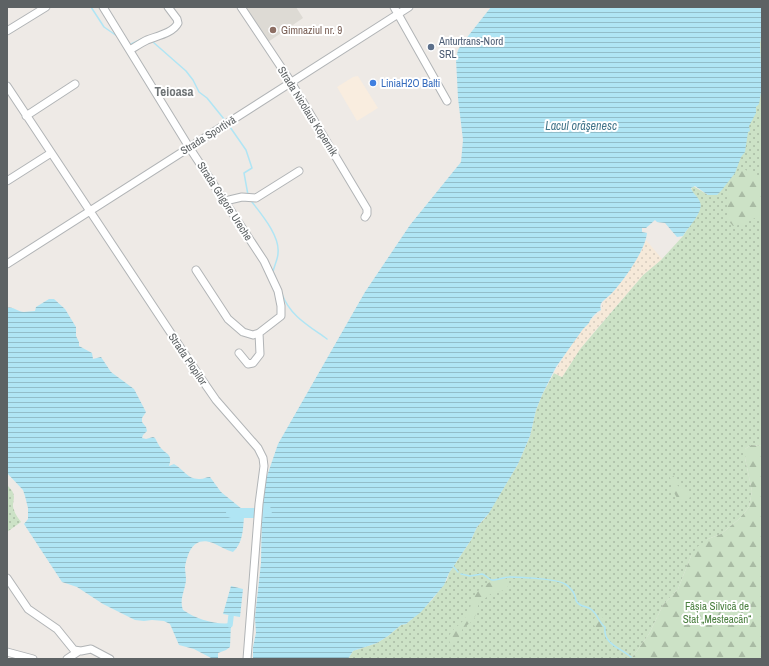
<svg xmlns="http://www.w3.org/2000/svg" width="769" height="666" font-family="'Archivo Narrow',sans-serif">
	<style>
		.commercial { fill: #f9eddf }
		.education { fill: #dddad4 }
		.grass { fill: url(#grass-dots) }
		.forest { fill: url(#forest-firs) }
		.sand { fill: url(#sand-dots) }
		.water { fill: url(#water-rules) }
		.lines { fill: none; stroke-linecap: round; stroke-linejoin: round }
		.stream { stroke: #b0e5f4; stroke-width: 1.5 }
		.canal { stroke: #b0e5f4; stroke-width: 5.5 }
		.river { stroke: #b0e5f4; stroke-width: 10 }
		.minor-casing { stroke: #b1b4b6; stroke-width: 9 }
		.minor { stroke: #fff; stroke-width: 7 }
		.education-dot { fill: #8d6e63; stroke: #fff; stroke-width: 1.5 }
		.service-dot { fill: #5c6f8a; stroke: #fff; stroke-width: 1.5 }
		.shop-dot { fill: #3f7fe0; stroke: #fff; stroke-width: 1.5 }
		.labels { text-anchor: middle; stroke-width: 4; stroke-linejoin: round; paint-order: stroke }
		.education-label { font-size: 11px; fill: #785e54; stroke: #fff; text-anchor: start }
		.service-label { font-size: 11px; fill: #4e5e75; stroke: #fff; text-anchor: start }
		.shop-label { font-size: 11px; fill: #366cbe; stroke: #fff; text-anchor: start }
		.street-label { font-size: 11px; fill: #5d6264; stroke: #fff }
		.park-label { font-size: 11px; fill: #4c8041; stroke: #fff }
		.water-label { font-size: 12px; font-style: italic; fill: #45778b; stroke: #fff }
		.quarter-label { font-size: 13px; font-weight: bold; fill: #6f7476; stroke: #fff }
	</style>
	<defs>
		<pattern id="grass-dots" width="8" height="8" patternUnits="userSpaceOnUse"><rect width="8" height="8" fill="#cce2c6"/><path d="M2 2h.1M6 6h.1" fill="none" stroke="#a9bba4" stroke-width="1.8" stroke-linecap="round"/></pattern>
		<pattern id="forest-firs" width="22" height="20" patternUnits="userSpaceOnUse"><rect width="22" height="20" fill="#cce2c6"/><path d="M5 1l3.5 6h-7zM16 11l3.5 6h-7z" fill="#a9bba4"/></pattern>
		<pattern id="sand-dots" width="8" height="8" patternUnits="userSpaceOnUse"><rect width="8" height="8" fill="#f6e9d9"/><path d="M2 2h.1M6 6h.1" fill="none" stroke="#d5cabd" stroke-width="1.8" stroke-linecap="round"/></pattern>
		<pattern id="water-rules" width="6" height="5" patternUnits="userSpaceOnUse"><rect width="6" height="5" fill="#b0e5f4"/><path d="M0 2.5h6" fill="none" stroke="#92bdc9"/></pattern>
	</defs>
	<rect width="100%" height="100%" fill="#eeeae6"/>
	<path class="commercial" d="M358,76L378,108L357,121L337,87L353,77Z"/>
	<path class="education" d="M246,7H296L303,18L268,42Z"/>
	<path class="grass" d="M762,12V446L751,445L745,449V458L752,491L749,507L739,519L721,534L708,539L691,556L678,589L663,605L649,634L631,659H348L353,651L377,643L388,636L401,625L406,624L412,619L432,600L447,580L449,573L471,540L477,527L486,517L518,464L530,436L536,410L542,395L554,373L562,377L580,349L643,275L662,259L683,236L699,212L691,190L693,186L708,195H717L719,192L757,37Z
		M7,485C20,497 10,501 14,510C15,514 19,519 21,522L7,532Z"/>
	<path class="forest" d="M744,169L762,179V215L739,225L733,226L727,219L728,184L739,170Z
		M751,445L762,446V659H631L649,634L663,605L678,589L691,556L697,547L708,539L721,534L739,519L749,507L752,491L745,458V449Z
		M669,474H672C675,477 675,483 678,486C681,488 685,488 688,491L690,497L689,499L681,502L679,501L671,488L673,482L670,478Z
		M504,578L507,579L509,582L507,589L501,591L492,593L479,603L474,620L463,628L457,642L450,643C445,631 460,627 465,618C471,608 472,596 481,588C487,582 496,580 504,578Z
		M593 622a6 6 0 1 1 12 0a6 6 0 1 1-12 0Z"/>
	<path class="sand" d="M646,240L662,259L643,275L594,332L580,349L562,377L554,373L580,329L601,311L603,302L611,294L627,275L630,268L635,263L636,259L642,250Z"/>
	<path class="water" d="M491,7H762V31L760,44L762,86L759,104L756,107V113L749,126L750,131L748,132L745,152L741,157L735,173L721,191L717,195H708L695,186L691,188C692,193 698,196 700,202C704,212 688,227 683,236L677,237L665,223L657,222L655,220L646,228H642V232L647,233C645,251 624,280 612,293C609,296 605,299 602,302C600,305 600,307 601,310C596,312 590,319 589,323L583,329L556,367L542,395L536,410L530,436L518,464L489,513L477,527L471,540L449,573L444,585L421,612L412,619L406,624L401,625L388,636L377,643L353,651L348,659H253V647L256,633L255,617L261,563L262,507L266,479L278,444L365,292L410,225L461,162L463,140L458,98L456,59L458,50L461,45Z
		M49,299H54L65,309L76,327V336L79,342V346L92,353L93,359L101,357L111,372L134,389L146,412L142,418V422L146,427L147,431L143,435L142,438L146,439L153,437L155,438C156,440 158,444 160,447C166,455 173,453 169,466L174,464C183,469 188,480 200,479C204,479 206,477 210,477L221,492L242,509L241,511L244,512L242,516L244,517C243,529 243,543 233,552C226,550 220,546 213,543C194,536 188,551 185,567C185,571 186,576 186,580C185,591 179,599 183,610C196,619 216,625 231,623L230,647L226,650L218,653V659H213L194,649L179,645L170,624L164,621L152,620L144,621L135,620L103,604L77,587L62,582L24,524L28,519V508L25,496L23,490L7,473V308C14,306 17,312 24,312C27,312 31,311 35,311L36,307Z
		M231,586L243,589L240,617L223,614Z"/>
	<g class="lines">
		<path class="stream" d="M91,7L104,27L117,36
			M153,42L186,71L193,80L199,92L207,98L224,119
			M129,45L144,38
			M230,127L246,150L252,168L244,173L248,195
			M252,202C262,215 280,236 278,253C278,259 274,266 273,272L275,276
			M282,294C290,316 309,326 327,339
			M453,566L458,572
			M461,574L470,576L482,574C486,575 488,579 492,580C498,580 504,577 510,577C520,577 558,579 565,584C569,586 574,592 575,596C576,598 575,600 577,602C581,608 587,605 592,610C598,615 599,623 605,627C603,644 619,647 631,657"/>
		<path class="canal" d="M230,625L231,616"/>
		<path class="river" d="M231,513H262L267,511"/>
		<defs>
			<path id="minor" d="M103,7L189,147L264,261L278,291L281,306V316L259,333L253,335L243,332L228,319L196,270
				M241,7L291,82L367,209V214L365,217
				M394,7L447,101
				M7,31L46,7
				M130,50C135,47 141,43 147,40C157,36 173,33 178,23L177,19L168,7
				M7,86L198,374L216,400L258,448L263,458L264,466L259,504L247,659
				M26,116L75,84
				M7,181L51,153
				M225,201L242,197L256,198L299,171
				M7,264L409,7
				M239,353L248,364L253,363L260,354L259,333
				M7,578L28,609L57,629L74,650L81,651L91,649L110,659
				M7,652L33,659
				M67,659L79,651"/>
		</defs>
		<use href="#minor" class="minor-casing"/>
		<use href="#minor" class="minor"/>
	</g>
	<circle class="education-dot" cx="273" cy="30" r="4"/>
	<circle class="service-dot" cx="431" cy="47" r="4"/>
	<circle class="shop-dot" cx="373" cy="83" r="4"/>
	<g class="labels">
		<g class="education-label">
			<text x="281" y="34">Gimnaziul nr. 9</text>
		</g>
		<g class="service-label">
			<text x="439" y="45">Anturtrans-Nord<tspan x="439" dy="13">SRL</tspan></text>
		</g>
		<g class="shop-label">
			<text x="381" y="87">LiniaH2O Balti</text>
		</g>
		<g class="street-label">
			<text transform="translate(308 111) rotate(58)" y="4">Strada Nicolaus Kopernik</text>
			<text transform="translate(208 135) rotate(-32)" y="4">Strada Sportivă</text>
			<text transform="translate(225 201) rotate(57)" y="4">Strada Grigore Ureche</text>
			<text transform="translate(188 359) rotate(56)" y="4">Strada Plopilor</text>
		</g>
		<g class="park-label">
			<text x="717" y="610">Fâșia Silvică de<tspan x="717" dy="13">Stat „Mesteacăn“</tspan></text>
		</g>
		<g class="water-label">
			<text x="581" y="130">Lacul orăşenesc</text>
		</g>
		<g class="quarter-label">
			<text x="174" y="96">Teioasa</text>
		</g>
	</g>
	<rect width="769" height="666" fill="none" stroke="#5d6264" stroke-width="16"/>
</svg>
